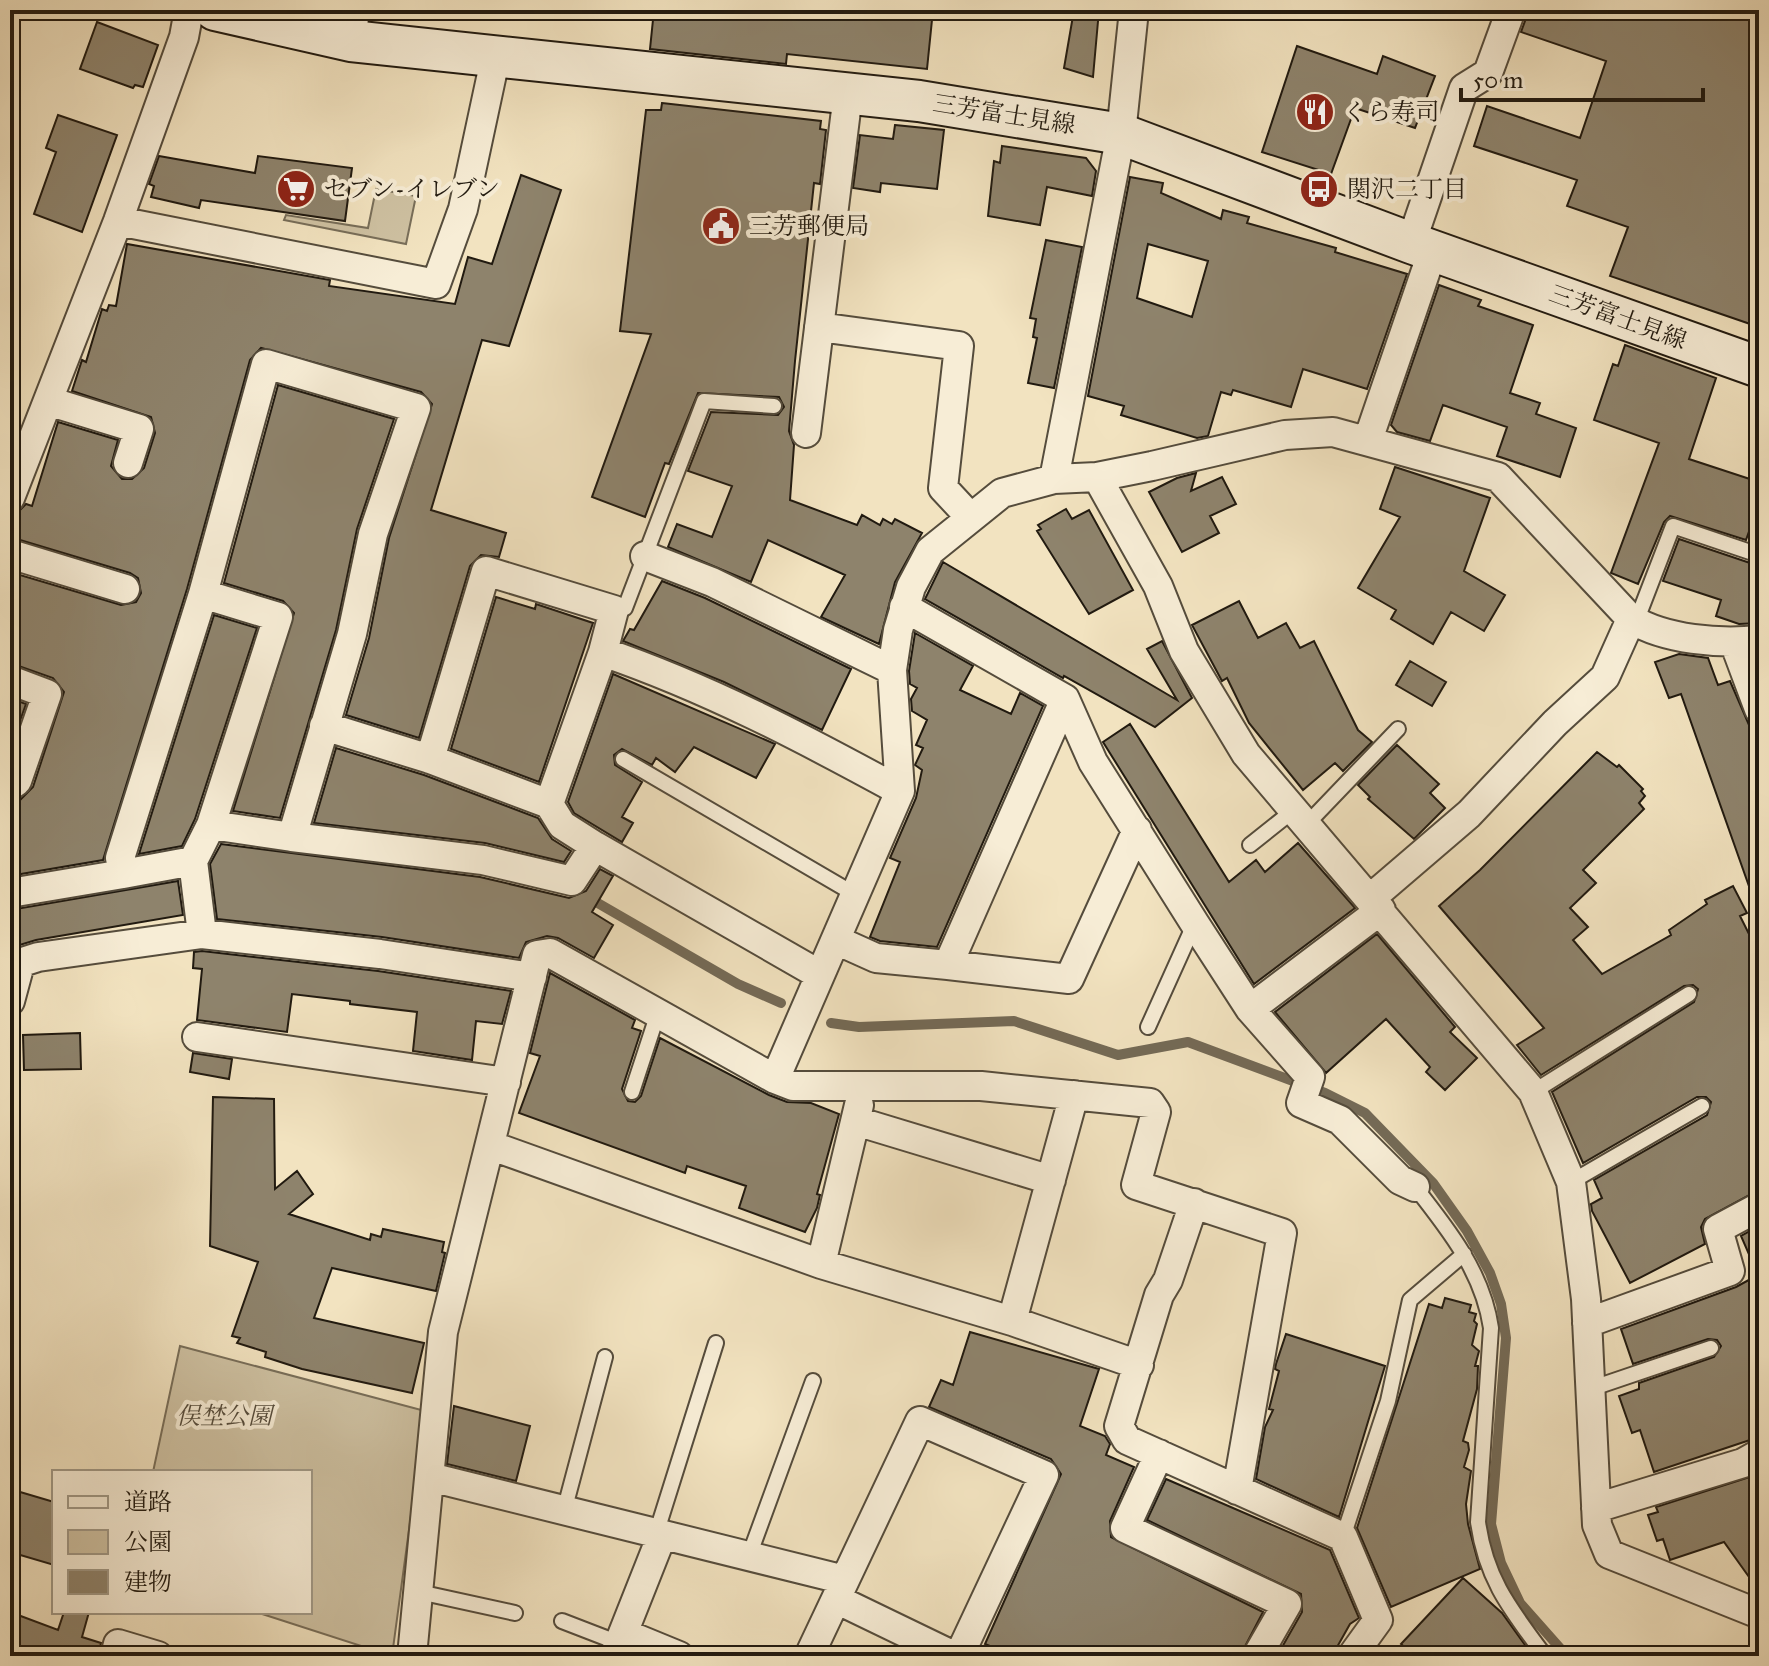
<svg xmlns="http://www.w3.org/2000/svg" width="1769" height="1666" font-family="'IM FELL Great Primer','Noto Serif JP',serif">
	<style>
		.green { fill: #cec1a2; stroke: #786e59; stroke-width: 2 }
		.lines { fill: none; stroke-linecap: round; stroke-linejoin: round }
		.stream { stroke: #746a56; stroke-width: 10 }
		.building { fill: #8e836c; stroke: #211a10; stroke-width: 2; fill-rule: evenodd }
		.service-casing { stroke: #554c3c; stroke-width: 18 }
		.minor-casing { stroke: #554c3c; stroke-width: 32 }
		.secondary-casing { stroke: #211a10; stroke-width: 44 }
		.service { stroke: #f7edd6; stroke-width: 14 }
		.minor { stroke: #f7edd6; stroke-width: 28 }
		.secondary { stroke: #f7edd6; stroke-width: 40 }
		.labels { text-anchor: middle; stroke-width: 8; stroke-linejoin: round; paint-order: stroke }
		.poi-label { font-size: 24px; fill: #211a10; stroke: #f7edd6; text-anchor: start }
		.street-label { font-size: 24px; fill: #211a10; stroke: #f7edd6 }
		.park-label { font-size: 24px; font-style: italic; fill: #554c3c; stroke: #f7edd6 }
	</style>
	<rect width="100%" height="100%" fill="#f2e3c0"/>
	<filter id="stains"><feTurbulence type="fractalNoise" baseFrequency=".0025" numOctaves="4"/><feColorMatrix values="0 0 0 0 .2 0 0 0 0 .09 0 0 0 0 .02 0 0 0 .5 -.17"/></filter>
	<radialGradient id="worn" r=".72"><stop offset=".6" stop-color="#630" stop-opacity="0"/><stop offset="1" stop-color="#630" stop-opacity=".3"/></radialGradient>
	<path class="green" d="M376,189L416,196L406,244L284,220L286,215L368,228Z
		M180,1346L425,1411L392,1656L256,1612H310V1472H153Z"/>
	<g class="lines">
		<path class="stream" d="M589,898L738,984L781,1003
			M831,1023L859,1027L1014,1021L1118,1055L1188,1042L1325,1093L1365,1113L1433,1183L1467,1231L1490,1273L1501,1304L1506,1338L1491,1524L1501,1563L1520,1603L1567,1656"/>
	</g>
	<path class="building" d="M654,10H933L927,69L787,54L786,64L650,49Z
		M1074,10H1099L1093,77L1064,68Z
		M1529,10H1759V327L1610,276L1628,227L1567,206L1577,180L1474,146L1487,106L1580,138L1606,61L1521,32Z
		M97,22L158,45L143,87L135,85L133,88L80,69Z
		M1297,46L1377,74L1383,56L1435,76L1415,128L1355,108L1331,174L1262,152Z
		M662,103L821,121L820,129L826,130L820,184L814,183L795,361L789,431L794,445L790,500L857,525L862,515L880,525L883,519L892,524L895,519L922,533L895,582L879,644L821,617L845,575L768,540L751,582L668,547L677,524L712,537L732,486L688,471L711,412L778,415L784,407L779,397L698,393L669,464L665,463L645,517L592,497L651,334L620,331L646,110H661Z
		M58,115L117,135L82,232L34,214L56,152L46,148Z
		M895,125L944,130L937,189L881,183L880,192L853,188L860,135L893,139Z
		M1002,146L1086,158L1096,171L1092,196L1047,187L1040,225L988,216L994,161L1000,163Z
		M159,156L255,173L258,156L352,168L345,221L201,200L199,208L151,197L154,186L149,184Z
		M521,175L561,190L509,346L482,340L431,510L506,533L499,557L481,555L470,566L419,738L346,715L369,638L389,538L432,404L421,392L261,348L250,360L187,589L103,860L15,875L10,851V803L20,800L33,787L64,692L53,678L10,663V572L121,605L136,602L141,593L138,578L130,573L10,537L16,514L26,504L32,506L58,422L118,440L111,466L122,479H132L144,468L155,433L151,417L72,391L82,360L86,362L102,309L107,311L109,305L116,306L127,244L330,280L329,286L455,304L468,257L492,264Z
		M1130,177L1163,183L1161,193L1221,219L1223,210L1249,217L1247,223L1336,248L1335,252L1407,274L1367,389L1303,369L1291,407L1233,390L1231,395L1221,392L1208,436L1197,438L1121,415L1124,406L1088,396ZM1148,244L1208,261L1192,317L1137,298Z
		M1046,240L1082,247L1054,388L1028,383L1037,338L1033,337L1036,319L1030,318Z
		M1439,285L1481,300L1478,306L1533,325L1510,393L1540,403L1536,414L1576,428L1560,477L1497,456L1507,427L1443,405L1430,441L1397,432L1391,425Z
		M1625,345L1716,378L1689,459L1759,482V503L1746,540L1670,516L1664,522L1638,584L1611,573L1659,443L1594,420L1613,364L1618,366Z
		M278,385L394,419L357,529L336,630L280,818L233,811L294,613L283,601L224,583Z
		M1395,467L1490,498L1464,571L1505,595L1484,631L1451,612L1433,644L1391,619L1396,610L1358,588L1400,517L1380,509Z
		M1196,473L1191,491L1222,477L1236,504L1210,516L1219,533L1182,552L1149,492L1177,478Z
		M1066,509L1072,519L1089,510L1133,590L1089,614L1037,531L1041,529L1038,525Z
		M1679,539L1759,566V623L1739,624L1716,616L1721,600L1663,581Z
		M943,562L1177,700L1147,649L1162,641L1192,698L1155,727L1064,676L1063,678L925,599Z
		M662,581L705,598L851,669L822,730L724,682L623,641L630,629L634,630Z
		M496,597L535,609L536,604L593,623L539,782L451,749Z
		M1239,601L1258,638L1286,623L1300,648L1314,641L1358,730L1372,742L1343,771L1335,763L1303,790L1249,723L1227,678L1222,681L1192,625Z
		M214,615L257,628L195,819L182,846L139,854Z
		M915,633L973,666L960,690L1011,714L1020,693L1043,706L937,947L880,941L870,937L900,862L890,858L916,798L922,770L915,765L923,748L916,745L927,720L912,711L911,699L917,688L910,684L909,671Z
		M1679,654L1708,658L1718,685L1730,681L1759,748V905L1756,906L1681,694L1669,698L1655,662Z
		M1410,661L1446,682L1432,706L1396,685Z
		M613,674L775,744L756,778L694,747L675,772L656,758L652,765L622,749L614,755L615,765L642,782L622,817L633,823L622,842L574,813L568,802Z
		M10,698L26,704L10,749Z
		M1130,724L1229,882L1256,860L1265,872L1298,843L1355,908L1254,984L1103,742Z
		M1397,745L1439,784L1430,793L1445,808L1414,839L1368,799L1370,797L1358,785Z
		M336,748L424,775L538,818L552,839L571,851L564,862L485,843L314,823Z
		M1597,752L1617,767L1619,765L1643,789L1641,791L1645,796L1639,803L1644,809L1583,870L1596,883L1570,908L1588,927L1573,940L1602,974L1671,935L1669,930L1707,904L1705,900L1733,886L1747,913L1740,916L1759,954V1041L1751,1045L1759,1061V1190L1705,1219L1701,1227L1705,1244L1630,1283L1592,1211L1591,1204L1602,1198L1594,1180L1707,1115L1711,1102L1706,1097H1697L1583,1163L1552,1092L1694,1002L1698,989L1693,985L1684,986L1541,1075L1517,1045L1544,1028L1439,906L1480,870Z
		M221,844L480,877L569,898L586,891L600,869L613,876L592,912L613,925L594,958L558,938L547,936L526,942L519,958L382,937L217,919L210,864Z
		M178,881L183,915L36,940L10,948V910Z
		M1377,934L1455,1027L1450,1032L1477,1058L1445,1090L1426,1072L1430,1067L1386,1019L1326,1073L1275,1012Z
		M202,951L378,971L511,991L502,1024L476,1021L472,1060L413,1051L417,1012L350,1004V1001L292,994L287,1032L197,1020L202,969L193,968L194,952Z
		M550,973L635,1020L632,1028L641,1031L622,1089L628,1101L635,1102L641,1096L660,1038L769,1095L787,1102L811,1103L839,1114L817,1194L820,1195L817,1208L805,1232L739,1208L746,1186L687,1166L685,1173L519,1113L540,1056L530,1053Z
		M80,1033L81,1069L24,1070L23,1035Z
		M193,1053L232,1059L229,1079L190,1072Z
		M213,1097L274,1099L275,1189L297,1171L313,1194L289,1214L370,1240L371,1234L381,1237L383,1229L444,1242L442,1252L445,1253L436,1291L332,1268L314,1318L424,1343L412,1393L302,1369L265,1357L266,1352L237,1343L240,1338L232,1336L258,1262L210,1246Z
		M1759,1226V1437L1654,1472L1640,1430L1632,1433L1619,1396L1639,1389V1383L1714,1357L1721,1346L1717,1340L1708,1339L1633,1364L1621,1329L1736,1287L1758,1275L1741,1236Z
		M1445,1298L1471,1305L1469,1312L1476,1314L1474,1321L1477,1324L1472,1345L1479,1351L1475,1366H1478L1477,1389L1463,1441L1468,1443L1469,1450L1464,1467L1471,1471L1466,1504L1468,1524L1480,1569L1391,1607L1357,1528L1429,1304L1442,1308Z
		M970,1332L1099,1369L1080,1426L1105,1436L1110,1444L1106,1455L1134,1467L1110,1521L1111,1537L1263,1612L1240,1656H1014L985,1644L1061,1474L1051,1459L929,1407L941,1380L953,1385Z
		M1286,1334L1385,1366L1339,1517L1256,1479L1265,1427L1273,1410L1269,1409L1279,1371L1275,1369L1276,1364Z
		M454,1406L530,1426L516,1481L447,1464Z
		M1759,1474V1591L1724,1542L1670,1560L1663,1539L1657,1541L1648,1515L1658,1512L1656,1507Z
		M1166,1479L1330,1550L1359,1618L1350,1624L1332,1656H1277L1302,1612L1301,1594L1147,1520Z
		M10,1489L54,1502V1565L10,1552Z
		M1463,1578L1502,1613L1533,1656H1414L1401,1644Z
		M10,1612L58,1630L64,1612H89L82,1637L101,1643L98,1656H46L10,1645Z"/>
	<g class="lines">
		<defs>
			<path id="service" d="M614,610L625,608L704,401L774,406
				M1636,622L1673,526L1759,555
				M623,759L856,895
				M1307,824L1398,729
				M1250,845L1294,810
				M1148,1027L1194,925
				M632,1092L658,1013
				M1533,1092L1689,994
				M1571,1182L1702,1106
				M1415,1187C1449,1230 1483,1273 1491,1328L1478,1522C1486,1580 1511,1610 1545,1656
				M1590,1389L1711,1348
				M564,1511L605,1357
				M656,1534L716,1343
				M1343,1537L1388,1401L1410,1300L1464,1254
				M749,1556L813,1381
				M419,1592L515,1613
				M562,1621L619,1643"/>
			<path id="minor" d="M351,41L355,10
				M118,221L436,284L463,209L496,55
				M1411,243L1464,88L1488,73L1511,10
				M819,327L959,346L943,488L970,517
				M48,401L139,429L128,463
				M806,433L848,94
				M1368,440L1433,250
				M1097,477L1158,586L1184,651L1246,754L1533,1092L1571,1182L1586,1299L1597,1525L1609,1554L1759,1614
				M1054,479L1121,134L1134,10
				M10,498L118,221L184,37L189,10
				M10,554L125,589
				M645,556L712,582L892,670
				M203,594L278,617L211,825L292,837
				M904,607L1065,699L1093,762L1195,924L1250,1009L1310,1077L1301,1103L1340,1120L1400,1180L1415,1187
				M1734,642L1759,709
				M10,680L47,694L17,781L10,786
				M1065,699L948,965L1069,979L1137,830
				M324,726L430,759L549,804L603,652C708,688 803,738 900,791
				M430,759L486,571L614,610L603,652
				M549,804L562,825L595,846L820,975
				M123,874L193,861
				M10,893L123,874L120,858L203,594L266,364L416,408L373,534L352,634L292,837L483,860L572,881L595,846
				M1371,898L1469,814L1555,723L1605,677L1631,619
				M202,934L193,861L211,825
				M836,940L876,958L948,965
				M10,966L38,957L202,934L380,954L532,977
				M10,1001L20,964
				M1250,1009L1381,910
				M197,1037L506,1082
				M775,1079L900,791L892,670L898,630L911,587L930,551L1002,493L1054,479L1097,477L1152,466L1285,435L1333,432L1498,477L1631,619C1666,640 1719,644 1759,640
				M856,1121L1051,1180
				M492,1146L821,1264L1012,1321L1074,1095
				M1194,1203L1168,1280L1159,1295L1119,1426L1127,1440L1343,1537L1378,1620L1352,1656
				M821,1264L859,1105
				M1012,1321L1139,1365
				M1587,1323L1730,1271L1718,1229L1759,1207
				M1159,1454L1125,1528L1287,1604L1257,1656
				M430,1477L845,1580
				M1596,1508L1743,1463L1759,1454
				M836,1599L954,1656
				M623,1633L679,1656
				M115,1656L118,1644L158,1656
				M412,1656L443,1332L537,955L550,953L775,1079L793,1086H981L1150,1103L1156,1112L1136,1185L1282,1233L1237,1490
				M614,1656L662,1535
				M809,1656L920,1421L1044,1475L959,1656"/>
			<path id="secondary" d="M215,10L351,41L919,101L1121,134L1411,243L1759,367"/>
		</defs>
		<use href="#service" class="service-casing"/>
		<use href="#minor" class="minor-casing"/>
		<use href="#secondary" class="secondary-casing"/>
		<use href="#service" class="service"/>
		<use href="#minor" class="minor"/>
		<use href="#secondary" class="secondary"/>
	</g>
	<defs>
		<symbol id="restaurant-disc" viewBox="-11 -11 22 22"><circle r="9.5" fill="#8f2418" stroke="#f7edd6"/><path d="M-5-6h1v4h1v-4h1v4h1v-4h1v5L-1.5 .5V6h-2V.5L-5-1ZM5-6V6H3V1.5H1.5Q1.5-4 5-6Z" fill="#fff"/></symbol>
		<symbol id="supermarket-disc" viewBox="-11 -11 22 22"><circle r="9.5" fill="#8f2418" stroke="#f7edd6"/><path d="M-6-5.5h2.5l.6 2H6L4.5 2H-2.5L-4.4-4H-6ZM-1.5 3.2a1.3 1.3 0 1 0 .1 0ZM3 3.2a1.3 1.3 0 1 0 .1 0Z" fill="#fff"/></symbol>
		<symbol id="bus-disc" viewBox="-11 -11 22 22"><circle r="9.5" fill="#8f2418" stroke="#f7edd6"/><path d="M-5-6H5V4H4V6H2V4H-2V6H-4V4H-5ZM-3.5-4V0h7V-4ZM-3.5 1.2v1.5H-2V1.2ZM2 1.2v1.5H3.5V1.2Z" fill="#fff"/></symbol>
		<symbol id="civic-disc" viewBox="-11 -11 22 22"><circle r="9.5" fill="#8f2418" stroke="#f7edd6"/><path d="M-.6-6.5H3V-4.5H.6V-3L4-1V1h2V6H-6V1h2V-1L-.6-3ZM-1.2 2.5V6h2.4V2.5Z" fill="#fff"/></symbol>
	</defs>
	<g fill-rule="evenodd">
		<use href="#restaurant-disc" x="1293" y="90" width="44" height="44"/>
		<use href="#supermarket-disc" x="274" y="167" width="44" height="44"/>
		<use href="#bus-disc" x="1297" y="167" width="44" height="44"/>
		<use href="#civic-disc" x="699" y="204" width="44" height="44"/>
	</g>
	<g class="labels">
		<g class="poi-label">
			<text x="1343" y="120">くら寿司</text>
			<text x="324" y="197">セブン-イレブン</text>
			<text x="1347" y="197">関沢二丁目</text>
			<text x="749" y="234">三芳郵便局</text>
		</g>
		<g class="street-label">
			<text transform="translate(1004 114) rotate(9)" y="8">三芳富士見線</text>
			<text transform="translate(1618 317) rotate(20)" y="8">三芳富士見線</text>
		</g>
		<g class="park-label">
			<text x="224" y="1424">俣埜公園</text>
		</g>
	</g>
	<rect width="1769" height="1666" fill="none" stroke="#f2e3c0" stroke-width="40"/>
	<rect x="12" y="12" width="1745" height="1642" fill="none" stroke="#211a10" stroke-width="4"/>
	<rect x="20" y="20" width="1729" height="1626" fill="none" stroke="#211a10" stroke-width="2"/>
	<rect x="52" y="1470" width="260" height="144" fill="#f7edd6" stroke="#a19987" stroke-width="2"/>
	<rect x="68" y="1496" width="40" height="12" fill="#f7edd6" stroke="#a19987" stroke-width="2"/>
	<text x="124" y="1510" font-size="24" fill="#211a10">道路</text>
	<rect x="68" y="1530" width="40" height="24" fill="#cec1a2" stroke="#a19987" stroke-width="2"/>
	<text x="124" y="1550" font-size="24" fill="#211a10">公園</text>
	<rect x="68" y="1570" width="40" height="24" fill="#8e836c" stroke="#a19987" stroke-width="2"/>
	<text x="124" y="1590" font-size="24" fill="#211a10">建物</text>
	<path d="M1461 88v12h242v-12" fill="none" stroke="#211a10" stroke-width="4"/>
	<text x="1473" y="88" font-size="24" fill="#211a10" stroke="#f7edd6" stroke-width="6" paint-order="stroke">50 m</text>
	<rect width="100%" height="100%" filter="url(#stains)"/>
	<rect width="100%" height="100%" fill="url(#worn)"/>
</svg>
